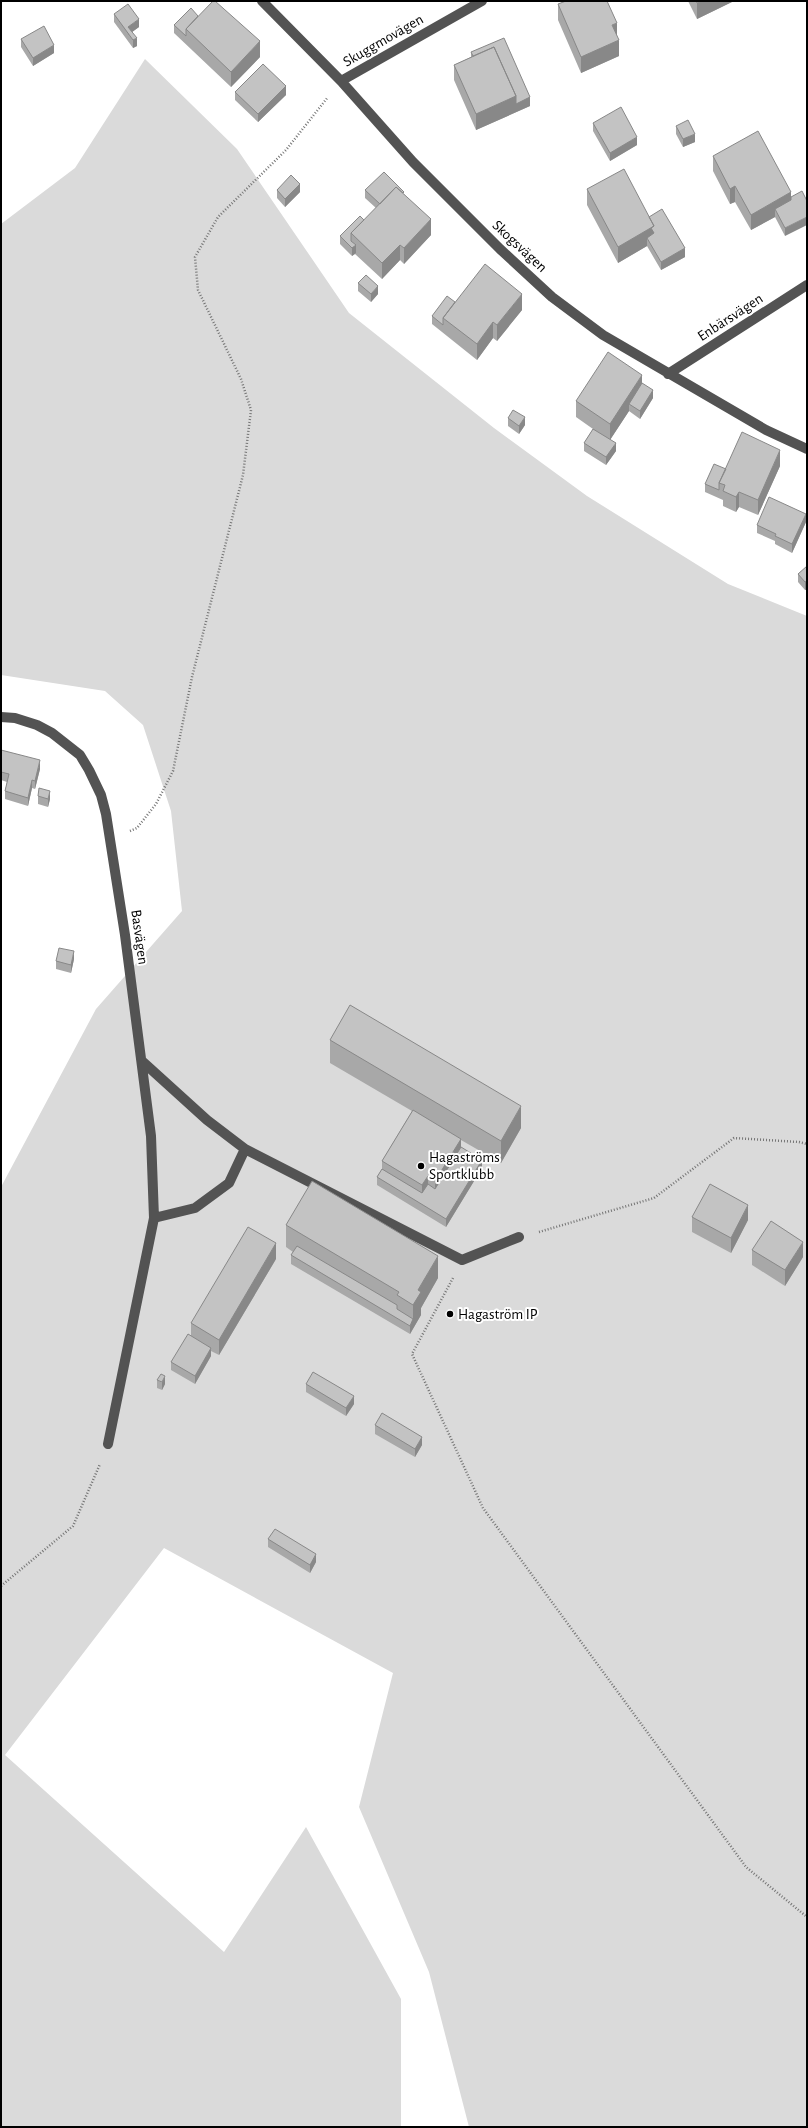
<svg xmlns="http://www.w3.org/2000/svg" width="808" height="2128" font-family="'Alegreya Sans',sans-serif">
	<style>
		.green { fill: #dadada }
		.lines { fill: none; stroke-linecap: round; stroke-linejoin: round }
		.path { stroke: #757575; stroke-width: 2.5; stroke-dasharray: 1 2; stroke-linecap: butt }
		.minor { stroke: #535353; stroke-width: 10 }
		.wall { fill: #a8a8a8 }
		.shaded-wall { fill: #888 }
		.building { fill: #c3c3c3; stroke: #888 }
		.poi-dot { fill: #000; stroke: #fff; stroke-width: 1.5 }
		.labels { text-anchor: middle; stroke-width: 4; stroke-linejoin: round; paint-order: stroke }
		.street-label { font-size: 15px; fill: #000; stroke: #fff }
		.poi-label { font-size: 15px; fill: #000; stroke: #fff; text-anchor: start }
	</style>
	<rect width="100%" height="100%" fill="#fff"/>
	<path class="green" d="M145,59L237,149L349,313L494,428L587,496L728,584L807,616V2127H469L429,1972L359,1807L393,1673L164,1548L5,1755L224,1952L306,1827L401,1999V2127H1V1187L96,1009L182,911L171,811L143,725L105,691L1,675V224L75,168Z"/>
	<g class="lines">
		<path class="path" d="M130,831L137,828L156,804L173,771L192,677L243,475L251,410L241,379L198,290L195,257L218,217L286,150L328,97
			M539,1232L654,1198L734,1138L799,1142L807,1144
			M453,1278L412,1354L483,1508L746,1867L807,1917
			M1,1586L73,1526L100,1464"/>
		<path class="minor" d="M262,1L341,81L413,162L500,249L552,297L603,335L766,430L807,449
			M341,81L482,1
			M668,374L807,285
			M1,717L15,718L37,725L52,733L80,755L89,770L101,795L106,814L125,935L151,1136L154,1218L108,1444
			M143,1062L207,1120L245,1149L229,1183L195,1208L154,1218
			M245,1149L462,1260L519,1237"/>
	</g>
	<path class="wall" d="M688,1H734L697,19Z
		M558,4L617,36L619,56L581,73L558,20Z
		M114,14L139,27L132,32L137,46L133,48L114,22Z
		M198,16L260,57L231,87L174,33V25Z
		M21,39L54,53L33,66L21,47Z
		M471,52L530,106L476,130L454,80V65L471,57Z
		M235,92L286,95L258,122L235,100Z
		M593,123L637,145L610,161L593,131Z
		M676,126L695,142L683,147L676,134Z
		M713,156L791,192L785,236L775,217L751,230L735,202L730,204L713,171Z
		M587,189L649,217L685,257L661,270L647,246L618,263L587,205Z
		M277,190L300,192L285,207L277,198Z
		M365,190L404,194L431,235L404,264L400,260L382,279L355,254L352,256L340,244V236L364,220L376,208L365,198Z
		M358,283L378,294L371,302L358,291Z
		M455,302L522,310L497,341L493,338L477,360L432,324V316Z
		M642,383L653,398L640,419L629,411L610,440L616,451L606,465L584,451V443L593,429L576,417V401Z
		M508,418L525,425L519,434L508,426Z
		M780,466L758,515L739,507L736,512L723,506V500L705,492V484L726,469Z
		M806,522L792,553L775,544V541L757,533V525Z
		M807,566V589L805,590L798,582V574Z
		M1,750L40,769L35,789L32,788L28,806L5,799V791L7,782L1,780Z
		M38,796L50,799L48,807L38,804Z
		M74,959L71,973L56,969V961Z
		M330,1040L521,1128L501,1163L461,1140V1147L482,1168L446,1227L377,1185V1177L382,1169V1161L412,1111L330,1063Z
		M692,1217L748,1220L731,1253L692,1232Z
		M286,1225L438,1278L421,1308V1315L410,1334L291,1264V1255L293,1252L286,1247Z
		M752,1250L803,1257L785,1286L752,1265Z
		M276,1259L219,1355L211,1351V1356L195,1384L171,1370V1362L191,1336V1323Z
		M157,1380L165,1384L162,1390L157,1388Z
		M306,1384L354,1404L346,1416L306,1392Z
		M375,1425L422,1445L415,1457L375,1434Z
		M268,1539L316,1562L310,1573L268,1547Z"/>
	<path class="shaded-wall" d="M702,1H734L697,19V3Z
		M139,19V27L128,35V27Z
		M617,23V38L612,25Z
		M137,38V46L133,48V40Z
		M619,40V56L581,73V57Z
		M260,41V57L231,87V72Z
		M54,45V53L33,66V58Z
		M286,86V95L258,122V114Z
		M516,96L530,97V106L476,130V114Z
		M695,134V142L683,147V139Z
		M637,137V145L610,161V153Z
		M300,184V192L285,207V199Z
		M735,186V202L730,204V189Z
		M791,192V208L775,209V217L751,230V215Z
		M807,217V225L785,236V228Z
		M431,219V235L404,264V248Z
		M654,226V242L647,238V246L618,263V247Z
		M356,245V253L352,256V248Z
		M400,245V260L382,279V263Z
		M685,248V257L661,270V262Z
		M378,286V294L371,302V294Z
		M522,294V310L497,341V325Z
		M493,322V338L477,360V344Z
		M642,375V391L629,404V411L610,440V424Z
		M653,390V398L640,419V411Z
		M525,417V425L519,434V426Z
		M616,443V451L606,465V457Z
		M780,450V466L758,515V500Z
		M739,492V507L736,512V497Z
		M806,514V522L792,553V544Z
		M807,581V589L805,590V582Z
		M40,760V769L35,789V781Z
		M32,780V788L28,806V798Z
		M50,791V799L48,807V799Z
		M74,951V959L71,973V965Z
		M2,955V963L1,967V959Z
		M521,1106V1128L501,1163V1141Z
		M461,1139V1155L435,1197V1181Z
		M482,1160V1168L446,1227V1219Z
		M428,1176V1192L422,1201V1185Z
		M748,1205V1220L731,1253V1238Z
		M803,1242V1257L785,1286V1270Z
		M276,1243V1259L219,1355V1340Z
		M438,1256V1278L421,1308V1315L410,1334V1326L413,1319V1305L418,1290Z
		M211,1348V1356L195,1384V1376Z
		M165,1376V1384L162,1390V1382Z
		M354,1396V1404L346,1416V1408Z
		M422,1437V1445L415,1457V1449Z
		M316,1554V1562L310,1573V1565Z"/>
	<path class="building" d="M213,1H215L260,41L231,72L186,29Z
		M566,1H607L617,23L612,25L619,40L581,57L558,4Z
		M696,1H702L697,3Z
		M128,4L139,19L128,27L137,38L133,40L114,14Z
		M191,8L198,16L186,29V36L174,25Z
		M44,26L54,45L33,58L21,39Z
		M504,38L530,97L516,104V96L494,47L473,56L471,52Z
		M494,47L516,96L476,114L454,65Z
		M263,64L286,86L258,114L235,92Z
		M621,107L637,137L610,153L593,123Z
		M688,120L695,134L683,139L676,126Z
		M758,131L791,192L751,215L735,186L730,189L713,156Z
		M624,169L654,226L618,247L587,189Z
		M384,172L404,192L403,193L396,187L380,204L365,190Z
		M291,175L300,184L285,199L277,190Z
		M396,187L431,219L404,248L400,245L382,263L351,233Z
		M802,191L807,201V217L785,228L775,209L791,200V197Z
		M662,209L685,248L661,262L647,238L654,233L651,228L654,226L649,217Z
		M360,216L364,220L351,233V241L356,245L352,248L340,236Z
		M485,264L522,294L497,325L493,322L477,344L443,318Z
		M366,275L378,286L371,294L358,283Z
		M447,296L455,302L443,318V325L432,316Z
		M608,352L642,375L610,424L576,401Z
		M642,383L653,390L640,411L629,404Z
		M513,410L525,417L519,426L508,418Z
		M593,429L616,443L606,457L584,443Z
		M742,432L780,450L758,500L739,492L736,497L723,491L725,485L719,483Z
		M714,464L726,469L719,483V490L705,484Z
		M769,497L806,514L792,544L775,536L776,534L757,525Z
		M807,566V581L805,582L798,574Z
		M1,750L40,760L35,781L32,780L28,798L5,791L9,774L1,772Z
		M39,788L50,791L48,799L38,796Z
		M59,948L74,951L71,965L56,961Z
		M350,1005L521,1106L501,1141L330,1040Z
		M413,1110L461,1139L435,1181L428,1176L422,1185L382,1161Z
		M461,1147L482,1160L446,1219L377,1177L382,1169L422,1193L428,1184L435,1189Z
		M312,1181L438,1256L418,1290L421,1292L413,1305L397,1295L399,1292L286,1225Z
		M710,1184L748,1205L731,1238L692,1217Z
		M771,1221L803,1242L785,1270L752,1250Z
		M248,1227L276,1243L219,1340L191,1323Z
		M297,1246L397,1305V1309L413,1319L410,1326L291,1255Z
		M188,1334L211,1348L195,1376L171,1362Z
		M313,1372L354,1396L346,1408L306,1384Z
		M161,1374L165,1376L162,1382L157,1380Z
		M382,1413L422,1437L415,1449L375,1425Z
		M275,1529L316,1554L310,1565L268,1539Z"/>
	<g class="poi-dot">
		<circle cx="421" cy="1166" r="4"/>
		<circle cx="450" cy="1314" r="4"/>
	</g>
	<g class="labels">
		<g class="street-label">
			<text transform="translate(383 40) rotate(-30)" y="5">Skuggmovägen</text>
			<text transform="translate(520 246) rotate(43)" y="5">Skogsvägen</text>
			<text transform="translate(730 317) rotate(-33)" y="5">Enbärsvägen</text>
			<text transform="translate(140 937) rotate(82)" y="5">Basvägen</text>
		</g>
		<g class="poi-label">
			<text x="429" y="1162">Hagaströms<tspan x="429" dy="17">Sportklubb</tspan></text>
			<text x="458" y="1319">Hagaström IP</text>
		</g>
	</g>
	<rect width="808" height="2128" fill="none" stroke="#000000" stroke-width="4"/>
</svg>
